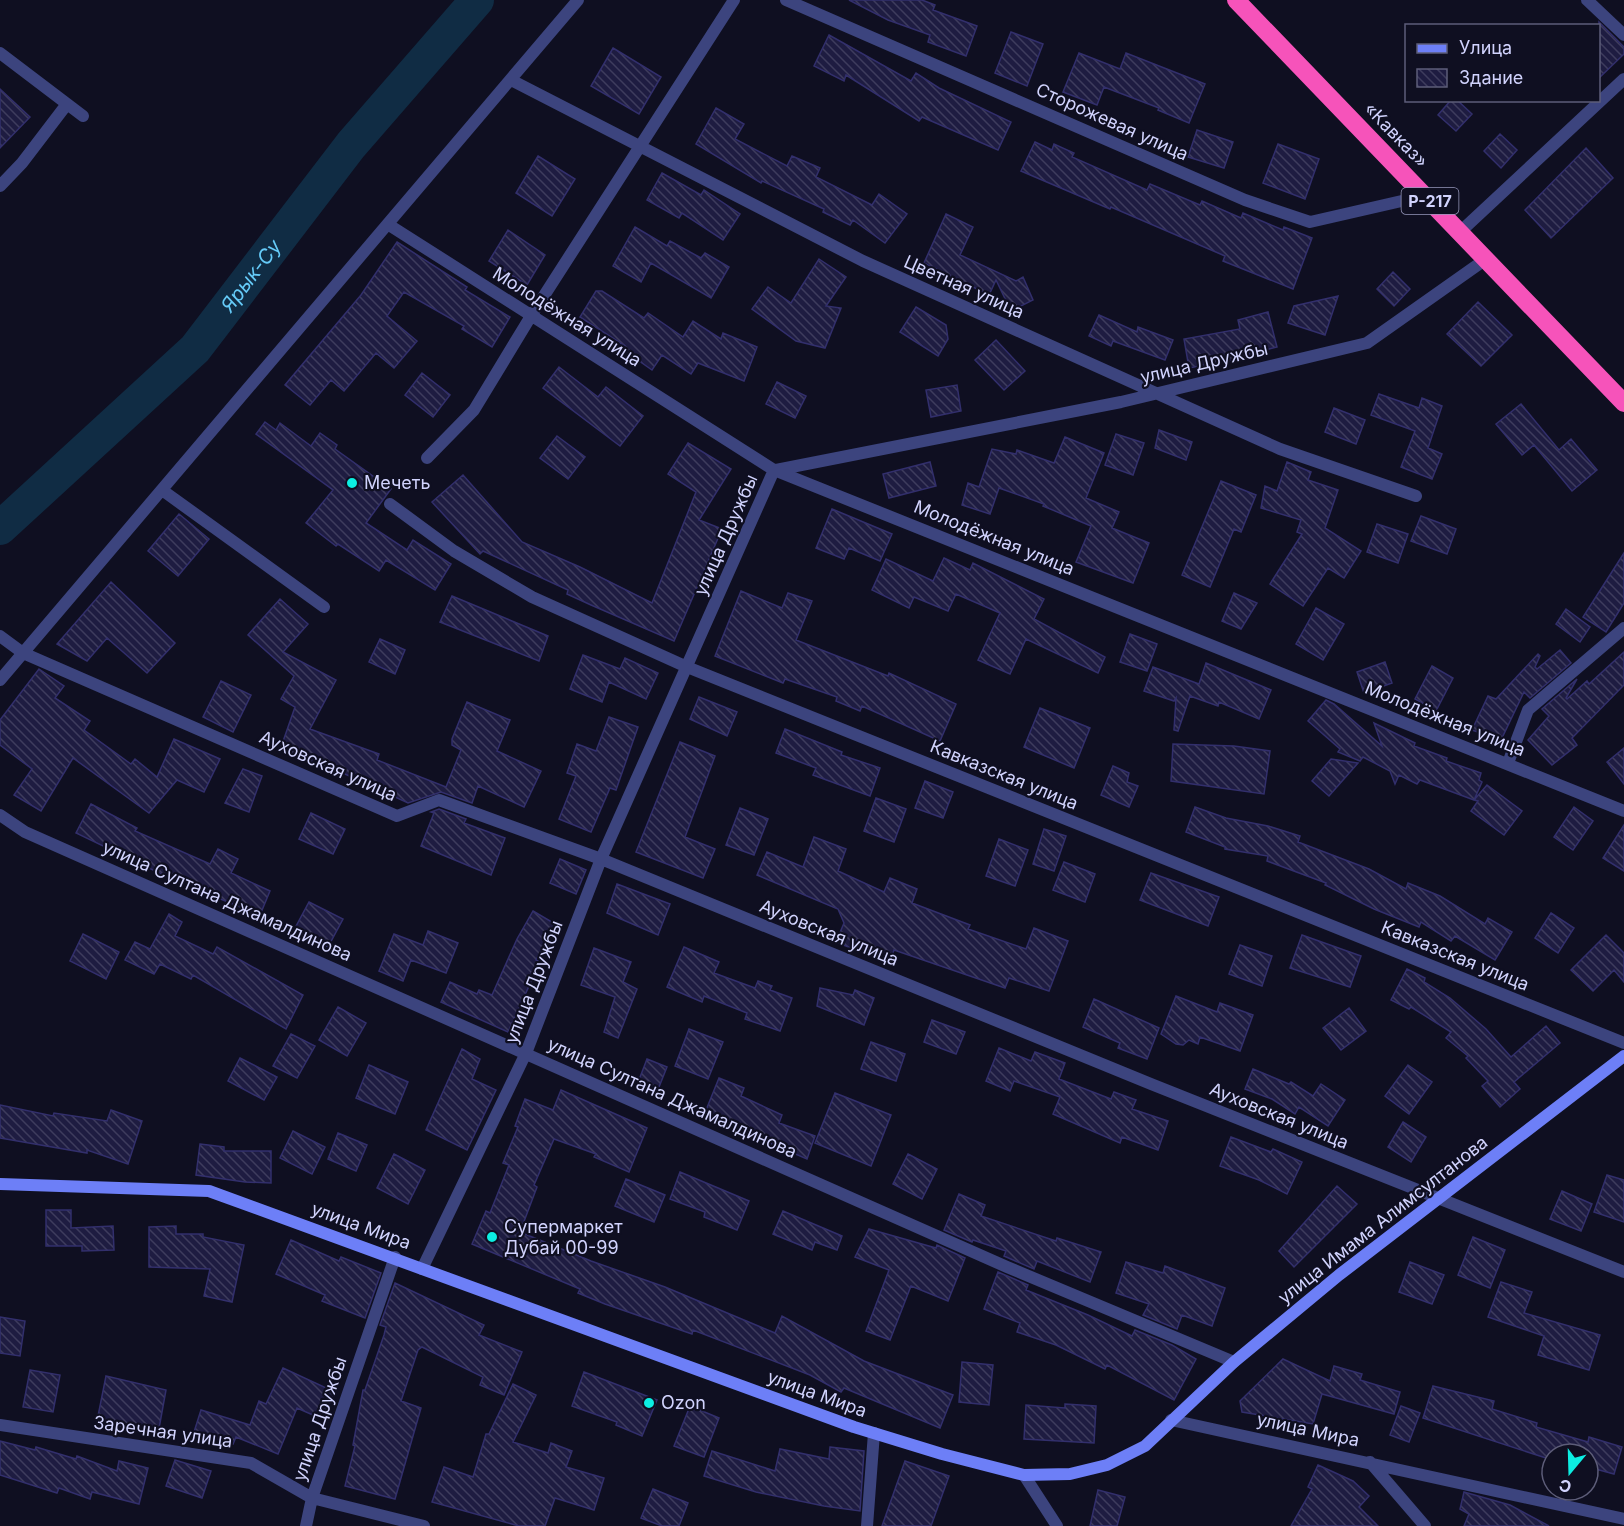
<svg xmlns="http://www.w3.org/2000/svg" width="1624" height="1526" font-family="Inter,sans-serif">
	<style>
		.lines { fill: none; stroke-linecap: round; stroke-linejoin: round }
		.river { stroke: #102c44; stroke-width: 34 }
		.building { fill: url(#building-back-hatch); stroke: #322f6c; stroke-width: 1.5 }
		.street { stroke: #3c447e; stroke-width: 12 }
		.secondary { stroke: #6d7ff7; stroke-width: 12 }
		.highway { stroke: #f653ba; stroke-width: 18 }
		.poi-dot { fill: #0ceee2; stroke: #0f0f21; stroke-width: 2 }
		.labels { text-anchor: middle; stroke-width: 4.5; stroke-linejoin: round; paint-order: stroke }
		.shield { fill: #0f0f21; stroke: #9798bb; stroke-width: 1.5 }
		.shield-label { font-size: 16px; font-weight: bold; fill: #d1d3fd }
		.street-label { font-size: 18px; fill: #d1d3fd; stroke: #0f0f21 }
		.poi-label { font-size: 18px; fill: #d1d3fd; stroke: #0f0f21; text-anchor: start }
		.water-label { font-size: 20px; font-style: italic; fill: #65caf7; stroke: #0f0f21 }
	</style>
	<defs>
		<pattern id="building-back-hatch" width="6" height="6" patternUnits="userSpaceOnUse" patternTransform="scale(1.5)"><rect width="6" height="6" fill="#1e1c41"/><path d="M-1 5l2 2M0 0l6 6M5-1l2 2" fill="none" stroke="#3e3c5d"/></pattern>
	</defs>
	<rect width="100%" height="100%" fill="#0f0f21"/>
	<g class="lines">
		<path class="river" id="s1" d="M0,528L195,349L351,145L477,0"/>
	</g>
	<path class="building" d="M849,0H922L935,5L933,10L977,26L966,56L928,42L930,35L888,20Z
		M1599,22L1624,47V54L1599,78Z
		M1011,32L1043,44L1027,86L995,73Z
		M829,35L911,81L916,73L939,88L1011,122L998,150L922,117L919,121L846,75L844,81L814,66Z
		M613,48L661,77L639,114L591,86Z
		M1079,53L1120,69L1126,53L1205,84L1189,123L1158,110L1159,108L1104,87L1097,105L1063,92Z
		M0,89L30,117L0,148Z
		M1451,100H1457L1472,114L1456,131L1438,115Z
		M716,108L744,124L735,139L787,166L792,156L820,168L816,177L872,205L879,194L907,214L885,243L853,220L850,225L823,212L824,209L762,181L761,183L696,144Z
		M1197,130L1233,142L1224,168L1188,157Z
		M1500,134L1517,150L1501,168L1484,151Z
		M1035,142L1052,150L1054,144L1074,153L1072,157L1147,190L1150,184L1200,205L1202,201L1241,218L1243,213L1283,230L1284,227L1312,238L1293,289L1223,261L1225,256L1111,207L1110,209L1021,171Z
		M1278,144L1319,159L1305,199L1263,183Z
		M1586,148L1613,178L1551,238L1525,210Z
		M538,156L575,179L552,216L516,193Z
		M662,173L701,195L704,190L740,214L723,240L682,213L679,218L647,200Z
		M946,214L973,227L960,255L1016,281L1023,277L1033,300L1011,311L996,280L989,295L924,263Z
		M635,227L667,246L670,241L701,258L705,253L729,267L711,298L651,263L641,282L613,266Z
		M508,230L545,255L527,285L489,261Z
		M397,242L467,287L465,290L510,317L492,347L462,329L464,326L404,292L387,316L417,341L394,368L376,353L344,391L331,380L310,405L285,385L361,295Z
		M819,259L846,277L826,306L841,308L825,348L796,341L752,309L768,287L791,303Z
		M1393,272L1410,289L1394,306L1377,289Z
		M596,291H602L644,318L648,313L683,337L693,321L721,339L723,333L757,347L744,381L698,363L691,374L662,355L652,370L622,349L625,346L580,317Z
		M1338,296L1325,335L1288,323L1294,306Z
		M1478,302L1512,335L1481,366L1447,334Z
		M916,307L946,325L948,339L938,356L900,332Z
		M1268,312L1277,347L1234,358V360L1189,368L1184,339L1240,329L1238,320Z
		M1099,315L1137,332L1138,327L1173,340L1165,360L1113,341L1111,346L1089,336Z
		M996,340L1025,371L1004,390L975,360Z
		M559,367L598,397L606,387L643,416L620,446L543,388Z
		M422,373L450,395L433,417L405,395Z
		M777,382L806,396L795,418L766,404Z
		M957,385L961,411L931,417L926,390Z
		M1379,394L1419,408L1422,398L1442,406L1428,448L1442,454L1432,479L1401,467L1415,431L1371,415Z
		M1521,404L1559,450L1571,439L1597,470L1572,491L1534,445L1522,455L1496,424Z
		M1334,408L1365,420L1356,444L1325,432Z
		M265,422L276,430L280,423L311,446L320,433L337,445L335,449L391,489L366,523L407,550L413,540L451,564L435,590L386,560L379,571L338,544L336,546L306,523L333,490L256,434Z
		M1159,430L1192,442L1186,460L1155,448Z
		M1116,434L1144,443L1133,475L1105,465Z
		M557,436L585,457L568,479L540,458Z
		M1065,437L1104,453L1086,498L1119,512L1112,528L1149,543L1133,583L1076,562L1091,526L1043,506L1044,504L999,488L990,514L962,505L968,483L979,487L992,449L1016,454L1017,450L1054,463Z
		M688,443L731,469L699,520L722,529L674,641L591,605L567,594L568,590L483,551L480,554L432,502L463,475L522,542L580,567L652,603L696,492L668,474Z
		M930,462L936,486L889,498L883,474Z
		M1287,462L1311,472L1308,480L1338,490L1325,528L1361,551L1344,578L1328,568L1303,606L1270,584L1302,534L1297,532L1301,520L1261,508L1265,486L1277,491Z
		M1221,481L1256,495L1241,532L1234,529L1210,587L1182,575Z
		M832,509L892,534L880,561L849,548L844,559L816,548Z
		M179,514L209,539L178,576L148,551Z
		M1421,516L1456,529L1447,554L1411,541Z
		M1377,524L1408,534L1398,563L1367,552Z
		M1624,553V603L1606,632L1583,617Z
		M944,558L970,570L973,563L1044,599L1034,619L1105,657L1098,673L1026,639L1010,674L978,660L1000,613L956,594L948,611L914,597L909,608L872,590L886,559L933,581Z
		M111,582L175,643L147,673L107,638L87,661L57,644Z
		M741,591L782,608L788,593L812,601L796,640L888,676L889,673L956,704L940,741L862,706L860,711L836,701L837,697L785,679L783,683L715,656Z
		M1234,593L1257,603L1241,629L1222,621Z
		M452,596L548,636L539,661L440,622Z
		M280,599L308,624L283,652L336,680L310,729L379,754L377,760L446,787L461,750L452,745V739L467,702L510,720L497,751L541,771L524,807L478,786L472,803L441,792L408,803L345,774L280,750L295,707L281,699L294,676L248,635Z
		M1316,608L1344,624L1323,660L1296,644Z
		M1566,609L1590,627L1580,642L1556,624Z
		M1130,634L1157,644L1147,671L1120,662Z
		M380,639L405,650L395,674L369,662Z
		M1560,650L1571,663L1530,698L1524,692L1501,740L1472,730L1488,696L1496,699L1538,654L1540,656L1535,667L1537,669Z
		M1624,652V685L1572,738L1577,745L1552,765L1528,740L1549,716L1542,709L1577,679L1566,698L1567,699L1587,681L1589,684Z
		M583,655L620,669L625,658L658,673L646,699L609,682L602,702L570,689Z
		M1385,662L1392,683L1364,693L1357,672Z
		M1206,663L1271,690L1259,719L1219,702L1218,706L1190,696L1178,731L1174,730L1176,698L1174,701L1144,691L1153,667L1199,684Z
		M1432,666L1453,678L1436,711L1415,699Z
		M39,669L64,686L55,698L90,721L84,730L131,764L135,759L157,777L174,739L220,759L204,792L177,780L149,813L73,758L41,811L14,795L32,769L0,745V720Z
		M221,681L251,695L233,732L203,717Z
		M699,697L737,712L727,736L690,719Z
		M1326,700L1334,704L1382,746L1374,723L1415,743L1414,746L1447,758L1446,761L1481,773L1479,780L1482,782L1474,800L1420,780L1417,784L1399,775L1395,784L1390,771L1363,757L1360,761L1338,752L1340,749L1308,721Z
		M1040,708L1090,728L1074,768L1024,747Z
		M609,717L638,727L616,790L610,788L591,832L559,819L576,776L567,773L577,744L596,751Z
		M785,729L842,752L841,755L880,768L870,796L813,775L816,768L776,753Z
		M680,742L715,756L685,837L715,849L703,878L636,852Z
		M1173,744L1234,746L1270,751L1264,794L1171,781Z
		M1624,748V784L1607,762Z
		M1331,759L1358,763L1329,796L1312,781Z
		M1113,766L1129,773L1127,782L1138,786L1129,807L1101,795Z
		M243,769L262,776L249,812L225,803Z
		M925,781L953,792L943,818L915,808Z
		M1487,785L1522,811L1504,835L1471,811L1478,801L1474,800Z
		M876,798L906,809L894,842L864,831Z
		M91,804L137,828L135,831L210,864L218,849L238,859L231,873L270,891L260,915L218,898L182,879L180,883L76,833Z
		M1195,807L1226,818L1268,826L1300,836L1298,842L1369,869L1406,889L1408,883L1440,896L1485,924L1488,918L1512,932L1495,960L1455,936L1451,941L1421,922L1419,927L1374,909L1325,885L1326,883L1267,861L1268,856L1225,849V847L1186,832Z
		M1574,807L1593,821L1573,850L1554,837Z
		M740,808L768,819L754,855L726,845Z
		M439,809L466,819L464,823L505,838L491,875L421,846L434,813L431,812Z
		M311,813L345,829L333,854L299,839Z
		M1624,825V871L1603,858Z
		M1044,829L1066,836L1054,871L1033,864Z
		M814,837L846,849L838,871L884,892L890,878L917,889L912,903L970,925L968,929L1026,949L1034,928L1068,941L1049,991L1009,978L1005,988L894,950L892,956L854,939L851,948L836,942L844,923L838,909L757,875L767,852L803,867Z
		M999,839L1028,850L1015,886L986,876Z
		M560,859L586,870L576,894L550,883Z
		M1064,862L1095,874L1085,902L1053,890Z
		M1151,873L1219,897L1208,926L1140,900Z
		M617,884L670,904L658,935L607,913Z
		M309,902L343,919L328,947L294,930Z
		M533,911L557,925L536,960L540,962L508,1032L441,1002L450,982L477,994L479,990L492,995L517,939Z
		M1551,913L1574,928L1558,953L1535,938Z
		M169,914L182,922L175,936L213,954L217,947L303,995L286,1029L193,975L191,979L160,964L154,974L125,960L135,942L150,949Z
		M428,931L458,943L446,973L411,960L403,981L379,971L394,934L423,945Z
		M83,934L119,952L106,979L70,961Z
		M1302,935L1361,956L1350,987L1290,968Z
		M1606,935L1624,953V982L1614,970L1593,991L1571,970Z
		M1240,945L1272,956L1262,986L1229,974Z
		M684,947L719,962L714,973L755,988L758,981L772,986L770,990L792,998L780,1031L745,1019L747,1013L704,996L702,1002L667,987Z
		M594,948L631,962L623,982L637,989L618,1038L604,1032L615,997L581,985Z
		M1407,969L1425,978L1424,982L1450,998L1486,1029L1511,1057L1546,1026L1560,1043L1514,1082L1520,1089L1500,1107L1482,1086L1488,1081L1466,1058L1468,1056L1446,1038L1451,1032L1411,1007L1409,1009L1391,1000Z
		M820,988L853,995L855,990L874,998L864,1025L817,1006Z
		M1176,996L1217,1012L1220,1003L1253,1015L1240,1051L1200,1037L1198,1044L1189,1040L1183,1045L1176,1044L1161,1034Z
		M1094,999L1159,1028L1147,1059L1118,1048L1120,1043L1083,1027Z
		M338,1007L366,1023L347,1056L319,1040Z
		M1349,1008L1366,1031L1341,1050L1323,1028Z
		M932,1020L965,1032L956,1054L924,1042Z
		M689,1029L723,1042L708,1079L675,1066Z
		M291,1034L315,1046L297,1078L273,1066Z
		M871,1042L905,1054L896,1081L861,1069Z
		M999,1048L1031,1061L1035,1052L1065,1063L1059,1079L1111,1099L1114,1092L1136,1100L1132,1109L1168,1121L1158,1150L1122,1137L1120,1143L1053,1114L1060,1097L1014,1081L1010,1091L986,1081Z
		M462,1049L480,1059L472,1079L496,1090L467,1150L426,1130Z
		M240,1058L277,1077L264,1100L228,1081Z
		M647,1059L667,1067L657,1092L637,1085Z
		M369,1065L408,1082L395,1114L356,1098Z
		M1408,1065L1432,1082L1409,1114L1385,1096Z
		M1253,1069L1289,1084L1291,1082L1313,1096L1321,1084L1345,1100L1328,1126L1299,1107L1295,1114L1272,1099L1245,1089Z
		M719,1078L744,1088L741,1096L782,1115L779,1123L815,1136L807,1159L704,1115Z
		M561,1090L647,1128L629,1172L594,1157L596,1154L554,1139L534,1185L537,1187L520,1232L591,1261L665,1287L775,1333L782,1316L864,1361L953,1395L940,1428L844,1388L841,1392L810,1375L693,1330L692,1334L605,1304L578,1293L580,1289L472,1244L486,1211L490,1213L509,1165L503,1163L518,1127L515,1126L525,1099L553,1110Z
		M835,1093L891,1115L871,1166L815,1143Z
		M0,1105L53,1116L54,1113L107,1121L111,1110L142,1121L128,1164L87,1150V1153L0,1138Z
		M1403,1122L1426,1137L1411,1162L1388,1147Z
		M293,1131L325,1147L312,1174L280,1158Z
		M338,1133L367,1145L356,1171L328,1159Z
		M1231,1137L1271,1152L1273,1149L1302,1162L1287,1194L1259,1180L1220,1166Z
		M200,1144L224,1147V1151H271V1183L245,1182L196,1175Z
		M394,1154L425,1170L408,1204L377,1188Z
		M908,1154L937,1169L922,1199L893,1184Z
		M680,1172L749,1201L737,1230L704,1217L705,1212L670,1199Z
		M1607,1175L1624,1180V1222L1594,1212Z
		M626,1179L665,1195L654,1222L615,1206Z
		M1337,1186L1357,1204L1294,1267L1279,1251Z
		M1562,1191L1592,1204L1581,1231L1550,1219Z
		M959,1194L985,1205L981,1216L1056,1241L1057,1238L1101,1252L1090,1282L1037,1261L1034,1269L1004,1256L1006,1251L973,1240L972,1242L944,1230Z
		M46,1210H71V1228L113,1226L114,1250L82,1251V1246H46Z
		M783,1211L842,1236L837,1250L815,1242L812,1250L773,1234Z
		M176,1226V1234H203V1237L244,1245L232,1302L204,1296L210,1269L149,1267V1227Z
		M869,1229L936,1248L937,1245L965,1258L948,1301L911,1286L890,1340L866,1331L889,1270L855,1257Z
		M1473,1237L1505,1250L1490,1288L1458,1275Z
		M291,1240L339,1261L341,1257L381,1273L365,1318L322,1301L325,1295L276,1274Z
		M1126,1262L1163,1273L1165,1266L1225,1288L1212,1326L1182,1315L1177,1329L1143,1315L1149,1304L1116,1293Z
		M1410,1262L1444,1275L1432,1304L1399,1292Z
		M998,1272L1028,1285L1026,1290L1088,1315L1132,1336L1135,1330L1172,1345L1196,1359L1174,1400L1107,1365L1105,1369L1056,1345L1017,1332L1020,1323L984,1309Z
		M1501,1282L1532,1292L1524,1313L1600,1335L1589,1370L1538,1355L1544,1336L1488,1317Z
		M395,1283L484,1325L479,1335L522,1352L504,1395L480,1385L483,1377L422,1347L418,1350L401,1401L421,1408L395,1499L345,1486L355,1446L353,1445L363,1390H365L384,1335L386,1327L380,1325Z
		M0,1317L25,1321L20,1356L0,1353Z
		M1283,1359L1330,1381L1334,1366L1362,1374L1360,1380L1400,1392L1394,1414L1322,1394L1313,1424L1242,1412L1240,1401Z
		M962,1362L993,1365L989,1405L959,1402Z
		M283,1368L335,1392L322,1419L297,1408L278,1454L236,1437L233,1444L194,1432L201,1410L250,1425L259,1401L266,1404Z
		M30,1370L60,1375L53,1412L23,1407Z
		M584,1372L657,1400L642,1436L616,1425L617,1422L572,1406Z
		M106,1376L166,1390L158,1434L97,1421Z
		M513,1384L536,1395L513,1442L548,1453L551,1443L572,1451L566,1467L604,1478L594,1510L555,1498L545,1526H519L432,1502L444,1467L473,1477L486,1434H489Z
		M1433,1386L1494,1401L1492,1409L1537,1423L1536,1427L1588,1442L1589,1437L1622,1447L1614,1474L1588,1467V1454H1552V1460L1423,1418Z
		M1065,1404L1096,1406L1094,1443L1024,1439L1026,1405L1065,1408Z
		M690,1406L719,1418L704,1457L674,1446Z
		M1401,1406L1420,1413L1409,1442L1390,1435Z
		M0,1441L35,1450L36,1447L76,1459L77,1456L117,1471L119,1461L148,1468L139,1504L92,1492L90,1499L59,1488L57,1493L0,1475Z
		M830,1447L864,1451L860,1511L824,1506L756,1492L704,1476L712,1451L775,1471L780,1449L829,1459Z
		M175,1460L211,1471L202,1498L166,1486Z
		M905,1461L949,1476L931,1526H882Z
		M1318,1465L1353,1481L1369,1496L1359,1507L1378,1526H1291L1312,1489L1308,1487Z
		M653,1489L688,1503L679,1526H662L641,1518Z
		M1098,1490L1125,1497L1117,1526H1090Z
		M1464,1492L1510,1505L1549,1526H1464L1469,1514L1460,1509Z"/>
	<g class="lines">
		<path class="street" d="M786,0L1245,200L1310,222L1406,200L1433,204
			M1587,0L1624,35
			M0,53L83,116
			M511,80L863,261L1280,449L1416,496
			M0,186L22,163L67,104
			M389,225L774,470L1624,811
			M1460,232L1624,79
			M427,458L474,410L531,316L734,0
			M776,470L1121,402L1367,343L1486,259
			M162,490L324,607
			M390,504L454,551L532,597L687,667L1624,1043
			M0,636L23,653L397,816L439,800L601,859L1151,1084L1624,1272
			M0,680L578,0
			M1508,763L1528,710L1624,628
			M0,815L25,832L1007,1267L1234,1362
			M422,1269L526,1053L601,859L774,470
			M1171,1420L1624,1519
			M0,1425L251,1463L312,1498L424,1526
			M1370,1462L1425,1526
			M1024,1475L1057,1526
			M306,1526L312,1498L395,1257
			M867,1526L874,1433"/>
		<path class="secondary" d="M0,1184L209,1191L854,1427L942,1454L1024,1475L1070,1474L1107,1465L1145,1446L1234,1362L1339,1275L1624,1056"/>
		<path class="highway" d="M1236,0L1624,403"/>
	</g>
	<g class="poi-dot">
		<circle cx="352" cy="483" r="6"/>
		<circle cx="492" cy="1237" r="6"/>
		<circle cx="649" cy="1403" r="6"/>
	</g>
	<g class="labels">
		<rect class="shield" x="1401.5" y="188" width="57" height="26" rx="4.5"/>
		<g class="shield-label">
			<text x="1430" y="207">Р-217</text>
		</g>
		<g class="street-label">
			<text transform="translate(1112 122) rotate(24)" y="6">Сторожевая улица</text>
			<text transform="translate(1396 135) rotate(46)" y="6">«Кавказ»</text>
			<text transform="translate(964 287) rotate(24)" y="6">Цветная улица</text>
			<text transform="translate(567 317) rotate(32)" y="6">Молодёжная улица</text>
			<text transform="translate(1204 363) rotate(-13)" y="6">улица Дружбы</text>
			<text transform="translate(726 535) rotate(-66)" y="6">улица Дружбы</text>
			<text transform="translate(994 538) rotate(22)" y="6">Молодёжная улица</text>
			<text transform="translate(1445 719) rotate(22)" y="6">Молодёжная улица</text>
			<text transform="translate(328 766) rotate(24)" y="6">Ауховская улица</text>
			<text transform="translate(1004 775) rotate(22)" y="6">Кавказская улица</text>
			<text transform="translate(227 901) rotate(24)" y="6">улица Султана Джамалдинова</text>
			<text transform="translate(829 933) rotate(22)" y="6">Ауховская улица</text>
			<text transform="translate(1455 956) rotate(22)" y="6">Кавказская улица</text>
			<text transform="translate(534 982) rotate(-69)" y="6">улица Дружбы</text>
			<text transform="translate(672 1098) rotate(24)" y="6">улица Султана Джамалдинова</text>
			<text transform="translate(1279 1116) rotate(22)" y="6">Ауховская улица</text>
			<text transform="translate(1383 1220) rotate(-38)" y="6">улица Имама Алимсултанова</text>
			<text transform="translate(361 1226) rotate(20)" y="6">улица Мира</text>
			<text transform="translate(817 1394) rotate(20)" y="6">улица Мира</text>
			<text transform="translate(320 1419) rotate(-71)" y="6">улица Дружбы</text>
			<text transform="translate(1308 1430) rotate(12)" y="6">улица Мира</text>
			<text transform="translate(163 1432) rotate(8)" y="6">Заречная улица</text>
		</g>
		<g class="poi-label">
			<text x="364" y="489">Мечеть</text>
			<text x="504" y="1233">Супермаркет<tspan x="504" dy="21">Дубай 00-99</tspan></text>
			<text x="661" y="1409">Ozon</text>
		</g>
		<g class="water-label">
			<text dy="7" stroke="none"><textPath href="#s1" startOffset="357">Ярык-Су</textPath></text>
		</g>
	</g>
	<rect x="1405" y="24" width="195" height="78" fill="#0f0f21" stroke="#5d5d79" stroke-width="1.5"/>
	<rect x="1417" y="44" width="30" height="9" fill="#6d7ff7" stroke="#5d5d79" stroke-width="1.5"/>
	<text x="1459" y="54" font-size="18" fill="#d1d3fd">Улица</text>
	<rect x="1417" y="69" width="30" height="18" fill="url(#building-back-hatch)" stroke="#5d5d79" stroke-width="1.5"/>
	<text x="1459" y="84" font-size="18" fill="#d1d3fd">Здание</text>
	<g transform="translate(1570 1472) rotate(199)"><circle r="28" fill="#0f0f21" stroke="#5d5d79" stroke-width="1.5"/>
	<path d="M0-4.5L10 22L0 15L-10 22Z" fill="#0ceee2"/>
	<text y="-9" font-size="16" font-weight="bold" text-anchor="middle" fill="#d1d3fd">С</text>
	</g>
</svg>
